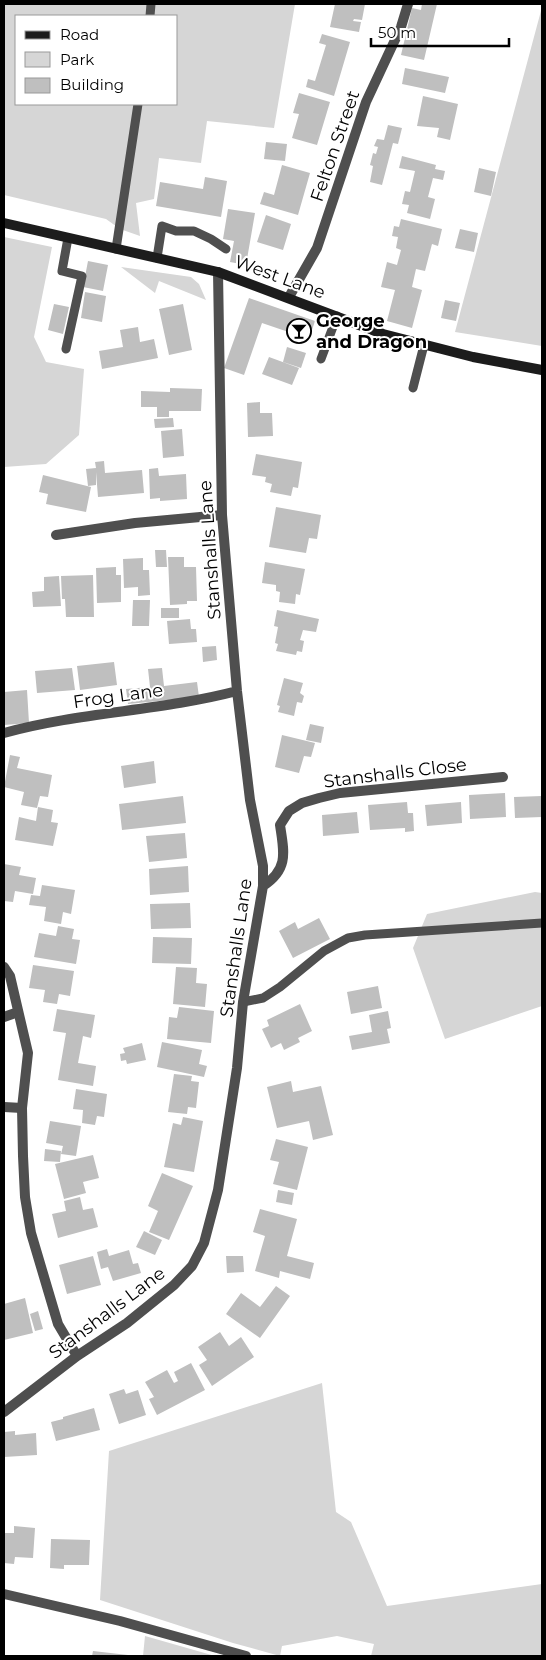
<svg xmlns="http://www.w3.org/2000/svg" width="546" height="1660" font-family="Montserrat,sans-serif">
	<style>
		.green { fill: #d6d6d6; fill-rule: evenodd }
		.building { fill: #bfbfbf }
		.lines { fill: none; stroke-linecap: round; stroke-linejoin: round }
		.lane { stroke: #4f4f4f; stroke-width: 9 }
		.street { stroke: #4f4f4f; stroke-width: 10 }
		.secondary { stroke: #1c1c1c; stroke-width: 10 }
		.labels { text-anchor: middle; stroke-width: 4; stroke-linejoin: round; paint-order: stroke }
		.street-label { font-size: 18px; fill: #000; stroke: #fff }
		.poi-label { font-size: 18px; font-weight: bold; fill: #000; stroke: #fff; text-anchor: start }
	</style>
	<rect width="100%" height="100%" fill="#fff"/>
	<path class="green" d="M4,4H295L274,128L207,121L201,163L159,158L154,199L136,203L140,236L120,229L106,219L4,195ZM16,16H176V104H16Z
		M542,7V346L455,332Z
		M4,237L52,247L34,337L46,362L84,369L79,435L46,464L4,467Z
		M121,267L191,277L199,284L206,300L159,281L155,293Z
		M535,892L542,893V1006L445,1039L413,948L427,914Z
		M322,1383L336,1512L351,1522L387,1606L542,1584V1656H371L374,1644L337,1636L282,1646L280,1656L233,1643L100,1600L109,1451Z
		M145,1636L215,1656H143Z"/>
	<path class="building" d="M335,4H365L362,20L354,19L353,21L361,22L359,32L330,27Z
		M422,4H437L424,60L401,55L412,8L421,10Z
		M322,34L350,42L334,96L306,87L308,79L315,81L326,45L319,43Z
		M405,68L449,77L445,93L402,84Z
		M299,93L330,102L317,145L292,138L299,114L293,113Z
		M423,96L458,104L450,140L437,137L439,128L417,126Z
		M388,125L402,128L398,144L393,143L382,185L370,182L373,166L370,165L373,153L376,154L378,147L374,146L377,139L384,140Z
		M266,142L287,144L285,161L264,159Z
		M402,156L436,165L435,169L445,171L443,180L433,178L428,197L435,199L430,219L407,213L409,205L402,204L405,191L410,192L415,171L399,168Z
		M282,165L310,173L298,215L260,204L264,192L274,195Z
		M479,168L496,172L491,196L474,192Z
		M205,177L227,181L221,217L156,206L160,182L203,189Z
		M228,209L255,213L246,265L230,262L234,241L223,239Z
		M266,215L291,224L283,250L257,242Z
		M401,219L442,229L438,246L432,244L425,271L416,269L412,287L422,290L412,328L387,321L395,290L381,287L387,262L397,265L401,250L396,248L398,237L392,236L394,226L399,227Z
		M460,229L478,233L474,252L455,248Z
		M88,261L108,265L103,291L83,287Z
		M85,292L106,296L102,322L81,318Z
		M249,298L315,321L309,339L262,323L244,375L224,368Z
		M445,300L460,303L456,321L441,318Z
		M54,304L69,307L63,334L48,330Z
		M183,304L192,350L169,355L159,309Z
		M138,327L140,342L154,339L158,358L102,369L99,351L123,347L120,330Z
		M287,347L306,353L301,368L283,362Z
		M269,357L299,368L292,385L262,374Z
		M170,388L202,389L201,411H169V417H157V407H141V391L170,392Z
		M260,402V413H272L273,436L248,437L247,403Z
		M173,418L174,427L155,428L154,419Z
		M182,429L184,456L163,458L161,431Z
		M256,454L302,462L298,488L293,487L291,496L270,492L272,484L265,482L266,477L252,475Z
		M104,461L105,473L142,470L144,493L98,497L96,472V485L88,486L86,469L96,468L95,462Z
		M158,468L159,476L186,474L187,499L160,501V498L150,499L149,469Z
		M43,475L91,487L86,512L46,504L48,494L39,492Z
		M276,507L321,515L317,539L309,538L306,553L269,547Z
		M155,550H166L167,567H156Z
		M168,557H184V567H196L197,601H187V604L170,605Z
		M143,558V570H149L150,595L138,596V587L124,588L123,559Z
		M265,562L305,569L300,595L296,594L295,604L279,602L280,592L276,591V585L262,583Z
		M116,567V575H121V602L97,603L96,568Z
		M93,575L94,617H66L65,599H62L61,576Z
		M59,576L61,606L33,607L32,592L44,591V577Z
		M133,600H150L149,626H132Z
		M161,608H179V618H161Z
		M277,610L319,619L316,632L303,630L300,640L304,641L302,652L297,651L296,655L276,651L278,644L275,643L278,627L274,626Z
		M190,619L191,629H196L197,642L169,644L167,621Z
		M216,646L217,660L203,662L202,647Z
		M114,662L117,685L80,690L77,666Z
		M72,668L75,690L37,693L35,671Z
		M162,668L164,686L197,682L199,697L128,704L126,689L150,687L148,669Z
		M284,678L303,683L300,693L304,696L302,703L297,702L294,716L278,712L280,706L277,705Z
		M27,690L29,723L4,725V692Z
		M310,724L324,727L321,743L306,740Z
		M282,735L315,743L311,757L304,756L299,773L275,767Z
		M10,755L20,757L17,768L52,775L48,797L40,796L37,808L21,805L24,792L4,787Z
		M154,761L156,783L124,788L121,766Z
		M505,793L506,817L470,819L469,795Z
		M183,796L186,823L122,830L119,804Z
		M542,796V817L515,818L514,797Z
		M407,802L408,813H413L414,831L405,832V828L370,830L368,805Z
		M461,802L462,823L427,826L425,805Z
		M38,807L53,810L51,822L58,823L53,846L15,840L19,817L36,821Z
		M357,812L359,833L323,836L322,815Z
		M185,833L187,858L149,862L146,836Z
		M4,864L21,867L19,875L36,878L33,894L15,891L13,902L4,901Z
		M188,866L189,892L150,895L149,869Z
		M42,885L75,890L71,914L63,912L61,924L44,921L46,907L29,905L31,895L40,896Z
		M190,903L191,928L151,929L150,904Z
		M319,918L330,939L293,958L279,931L295,922L298,929Z
		M58,926L74,929L72,939L80,940L76,964L34,957L39,933L56,936Z
		M153,937L192,938L191,964L152,963Z
		M33,965L74,971L70,996L59,994L57,1004L43,1002L45,990L29,988Z
		M176,967L197,968L196,983L207,984L205,1007L173,1004Z
		M378,986L382,1008L351,1014L347,992Z
		M300,1004L312,1031L298,1038L300,1042L284,1050L281,1043L271,1048L262,1029L269,1026L267,1020Z
		M179,1007L214,1011L211,1043L167,1039L169,1017L177,1018Z
		M57,1009L95,1015L91,1038L83,1036L78,1063L96,1066L93,1086L58,1080L66,1033L53,1031Z
		M388,1011L391,1028L387,1029L390,1043L352,1050L349,1036L372,1032L369,1015Z
		M162,1042L202,1050L199,1064L207,1066L204,1077L157,1067Z
		M142,1043L146,1060L127,1064L126,1060L121,1061L120,1054L125,1053L123,1048Z
		M174,1074L192,1076L191,1081L199,1082L196,1108L188,1107L187,1114L168,1112Z
		M291,1081L293,1092L321,1086L333,1135L313,1140L309,1121L277,1128L267,1087Z
		M76,1089L107,1094L104,1117L97,1116L95,1125L82,1123L83,1110L73,1109Z
		M183,1117L203,1121L194,1172L164,1167L173,1123L181,1125Z
		M50,1121L81,1126L76,1156L61,1154L63,1146L46,1143Z
		M276,1139L308,1147L297,1190L273,1184L279,1162L270,1160Z
		M45,1149L61,1151L60,1162L44,1161Z
		M93,1155L99,1178L83,1182L86,1193L64,1199L55,1164Z
		M162,1173L193,1186L169,1240L149,1232L158,1211L148,1206Z
		M278,1190L294,1193L292,1205L276,1202Z
		M80,1197L83,1210L93,1208L98,1227L58,1238L52,1214L66,1211L64,1201Z
		M260,1209L297,1219L287,1256L314,1263L310,1279L280,1271L279,1278L255,1271L265,1236L253,1232Z
		M144,1231L162,1240L155,1255L136,1247Z
		M107,1249L109,1256L129,1250L133,1264L138,1263L141,1273L113,1281L108,1267L101,1269L97,1252Z
		M93,1256L101,1285L67,1294L59,1265Z
		M226,1256H243L244,1272L227,1273Z
		M276,1286L290,1296L260,1338L226,1314L241,1293L260,1307Z
		M25,1298L33,1333L4,1340V1304Z
		M38,1311L43,1329L35,1331L30,1314Z
		M220,1332L229,1346L241,1337L254,1357L212,1386L199,1365L207,1360L198,1347Z
		M191,1363L205,1390L157,1415L149,1399L154,1397L145,1382L167,1370L174,1383L178,1381L174,1372Z
		M124,1389L126,1394L138,1390L146,1415L119,1424L109,1394Z
		M94,1408L100,1430L56,1441L51,1422L63,1419V1417Z
		M15,1431V1435L36,1433L37,1455L4,1457V1432Z
		M14,1526L35,1528L33,1558L15,1557L14,1564L4,1563V1533H14Z
		M51,1539L90,1540L89,1565H64V1569L50,1568Z
		M93,1651L128,1655L127,1656H92Z"/>
	<g class="lines">
		<path class="lane" d="M150,16L151,4
			M116,249L138,104
			M157,258L162,226L176,231H194L211,239L226,249
			M66,349L82,276L62,271L68,238
			M321,359L337,316
			M413,388L424,345
			M243,1002L263,998L280,987L324,951L348,938L365,935L542,923"/>
		<path class="street" d="M289,297L317,248L366,102L401,27L408,4
			M56,535L135,523L222,515
			M4,733C80,712 161,711 237,691
			M263,886C289,869 284,852 280,825L289,811L302,803L319,798L340,793L503,777
			M4,967L10,976L28,1053L22,1108L23,1156L25,1197L31,1233L58,1324L77,1356
			M4,1017L18,1012
			M4,1107L22,1108
			M4,1412L77,1356L127,1323L174,1285L192,1266L204,1243L218,1190L237,1068L243,1002L263,886V866L250,800L237,691L222,515L218,272
			M4,1594L120,1621L246,1656"/>
		<path class="secondary" d="M4,223L218,272L383,334L473,357L542,370"/>
	</g>
	<defs>
		<symbol id="bar-ring" viewBox="-11 -11 22 22"><circle r="9.5" fill="#fff" stroke="#000" stroke-width="1.5"/><path d="M-6-5H6L.8 .8V4.5H3.5V6h-7V4.5H-.8V.8Z" fill="#000"/></symbol>
	</defs>
	<g fill-rule="evenodd">
		<use href="#bar-ring" x="285" y="317" width="28" height="28"/>
	</g>
	<g class="labels">
		<g class="street-label">
			<text transform="translate(335 146) rotate(-71)" y="6">Felton Street</text>
			<text transform="translate(280 277) rotate(20)" y="6">West Lane</text>
			<text transform="translate(210 550) rotate(-94)" y="6">Stanshalls Lane</text>
			<text transform="translate(118 696) rotate(-8)" y="6">Frog Lane</text>
			<text transform="translate(395 773) rotate(-7)" y="6">Stanshalls Close</text>
			<text transform="translate(236 948) rotate(-82)" y="6">Stanshalls Lane</text>
			<text transform="translate(107 1313) rotate(-37)" y="6">Stanshalls Lane</text>
		</g>
		<g class="poi-label">
			<text x="316" y="327">George<tspan x="316" dy="21">and Dragon</tspan></text>
		</g>
	</g>
	<rect width="546" height="1660" fill="none" stroke="#000000" stroke-width="10"/>
	<rect x="15" y="15" width="162" height="90" fill="#ffffff" stroke="#999999"/>
	<rect x="25" y="31" width="25" height="8" fill="#1c1c1c" stroke="#999999"/>
	<text x="60" y="40" font-size="15" fill="#000000">Road</text>
	<rect x="25" y="52" width="25" height="15" fill="#d6d6d6" stroke="#999999"/>
	<text x="60" y="65" font-size="15" fill="#000000">Park</text>
	<rect x="25" y="78" width="25" height="15" fill="#bfbfbf" stroke="#999999"/>
	<text x="60" y="90" font-size="15" fill="#000000">Building</text>
	<path d="M371 38v8h138v-8" fill="none" stroke="#000000" stroke-width="2.5"/>
	<text x="378" y="38" font-size="15" fill="#000000" stroke="#ffffff" stroke-width="4" paint-order="stroke">50 m</text>
</svg>
